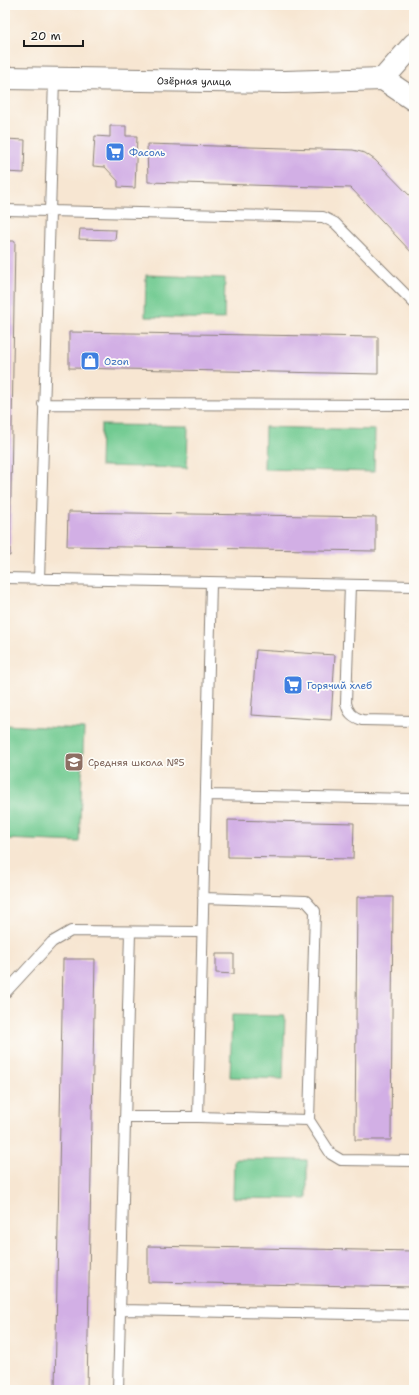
<svg xmlns="http://www.w3.org/2000/svg" width="419" height="1395" font-family="'Shantell Sans',sans-serif">
	<style>
		.green { fill: #71ca91; stroke: #467356 }
		.building { fill: #d2afe5 }
		.lines { fill: none; stroke-linecap: round; stroke-linejoin: round }
		.service-casing { stroke: #8a8177; stroke-width: 12 }
		.tertiary-casing { stroke: #8a8177; stroke-width: 24 }
		.service { stroke: #fff; stroke-width: 10 }
		.tertiary { stroke: #fff; stroke-width: 22 }
		.labels { text-anchor: middle; stroke-width: 3.5; stroke-linejoin: round; paint-order: stroke }
		.street-label { font-size: 10px; fill: #1c1c1c; stroke: #fdfcf7 }
		.shop-label { font-size: 10px; fill: #366cbe; stroke: #fdfcf7; text-anchor: start }
		.education-label { font-size: 10px; fill: #785e54; stroke: #fdfcf7; text-anchor: start }
	</style>
	<rect width="100%" height="100%" fill="#fdfcf7"/>
	<filter id="ink" filterUnits="userSpaceOnUse"><feTurbulence type="fractalNoise" baseFrequency=".025" numOctaves="2"/><feDisplacementMap in="SourceGraphic" scale="8" xChannelSelector="R" yChannelSelector="G"/><feConvolveMatrix kernelMatrix="1 2 1 2 8 2 1 2 1" color-interpolation-filters="sRGB"/></filter>
	<filter id="wash" filterUnits="userSpaceOnUse"><feTurbulence type="fractalNoise" baseFrequency=".012" numOctaves="4" result="noise"/><feDisplacementMap in="SourceGraphic" scale="16" xChannelSelector="R" yChannelSelector="G"/><feGaussianBlur stdDeviation="0.9" result="paint"/><feColorMatrix in="noise" values="0 0 0 0 0 0 0 0 0 0 0 0 0 0 0 0 0 1.4 0 .05"/><feComposite in="paint" operator="in"/></filter>
	<g filter="url(#wash)">
		<rect width="100%" height="100%" fill="#f7e6d2"/>
		<path class="green" d="M146,275L225,278L224,319L145,317Z
			M101,425L188,426L187,468L100,466Z
			M265,427L375,430L374,472L264,469Z
			M5,725L84,729L79,842L5,839Z
			M232,1015L285,1016L283,1079L230,1077Z
			M234,1159L307,1160V1199L233,1198Z"/>
		<g id="blocks">
			<path class="building" d="M110,126H126V136H137L135,188L118,187V181L105,167L93,166L95,136L110,137Z
				M5,139L25,140L24,173L5,172Z
				M147,144L353,150L365,153L375,160L414,200V255L351,188L148,182Z
				M80,229L116,230L115,240L79,239Z
				M5,241H15L10,556L5,555Z
				M69,332L378,337V374L69,368Z
				M68,512L376,517V551L67,546Z
				M256,650L335,655L331,720L251,715Z
				M228,820L354,823L353,859L228,857Z
				M357,897H393L391,1140H355Z
				M216,954H234V974L216,973Z
				M63,959H95L87,1390H55Z
				M148,1246L414,1251V1287L148,1282Z"/>
		</g>
	</g>
	<g filter="url(#ink)">
		<use href="#blocks" fill-opacity="0" stroke="#8a8177" stroke-width="1"/>
		<g class="lines">
			<defs>
				<path id="service" d="M5,210L323,217L335,223L414,303
					M43,404L414,405
					M5,578L414,586
					M39,580L54,79
					M350,585L346,703C348,713 353,717 362,720L414,721
					M206,795L414,799
					M203,898L306,901L315,911L309,1120L198,1117L211,583
					M5,993L52,942L71,931L202,932
					M125,1117H198
					M309,1120L331,1154L341,1160L414,1161
					M120,1310L414,1315
					M118,1390L130,932"/>
				<g id="tertiary">
					<path id="s1" d="M5,78L285,82L383,79"/>
					<path d="M383,79L414,44"/>
					<path d="M383,79L414,100"/>
				</g>
			</defs>
			<use href="#service" class="service-casing"/>
			<use href="#tertiary" class="tertiary-casing"/>
			<use href="#service" class="service"/>
			<use href="#tertiary" class="tertiary"/>
		</g>
	</g>
	<defs>
		<symbol id="supermarket-square" viewBox="-11 -11 22 22"><rect x="-9" y="-9" width="18" height="18" rx="4" fill="#3f7fe0" stroke="#fdfcf7"/><path d="M-6-5.5h2.5l.6 2H6L4.5 2H-2.5L-4.4-4H-6ZM-1.5 3.2a1.3 1.3 0 1 0 .1 0ZM3 3.2a1.3 1.3 0 1 0 .1 0Z" fill="#fff"/></symbol>
		<symbol id="shop-square" viewBox="-11 -11 22 22"><rect x="-9" y="-9" width="18" height="18" rx="4" fill="#3f7fe0" stroke="#fdfcf7"/><path d="M-5-2.5h2.3a2.7 3.5 0 0 1 5.4 0H5L5.5 6h-11ZM-1.5-2.5h3a1.5 2.3 0 0 0-3 0Z" fill="#fff"/></symbol>
		<symbol id="school-square" viewBox="-11 -11 22 22"><rect x="-9" y="-9" width="18" height="18" rx="4" fill="#8d6e63" stroke="#fdfcf7"/><path d="M0-5L7-2L0 1L-7-2ZM-4 1L0 2.5L4 1V4Q0 6-4 4Z" fill="#fff"/></symbol>
	</defs>
	<g fill-rule="evenodd">
		<use href="#supermarket-square" x="104" y="141" width="22" height="22"/>
		<use href="#shop-square" x="79" y="350" width="22" height="22"/>
		<use href="#supermarket-square" x="282" y="674" width="22" height="22"/>
		<use href="#school-square" x="63" y="751" width="22" height="22"/>
	</g>
	<g class="labels">
		<g class="street-label">
			<text dy="4" stroke="none"><textPath href="#s1" startOffset="189">Озёрная улица</textPath></text>
		</g>
		<g class="shop-label">
			<text x="129" y="156">Фасоль</text>
			<text x="104" y="365">Ozon</text>
			<text x="307" y="689">Горячий хлеб</text>
		</g>
		<g class="education-label">
			<text x="88" y="766">Средняя школа №5</text>
		</g>
	</g>
	<rect width="419" height="1395" fill="none" stroke="#fdfcf7" stroke-width="20"/>
	<path d="M24 40v6h59v-6" fill="none" stroke="#1c1c1c" stroke-width="2"/>
	<text x="30" y="40" font-size="12" fill="#1c1c1c" stroke="#fdfcf7" stroke-width="3" paint-order="stroke">20 m</text>
</svg>
